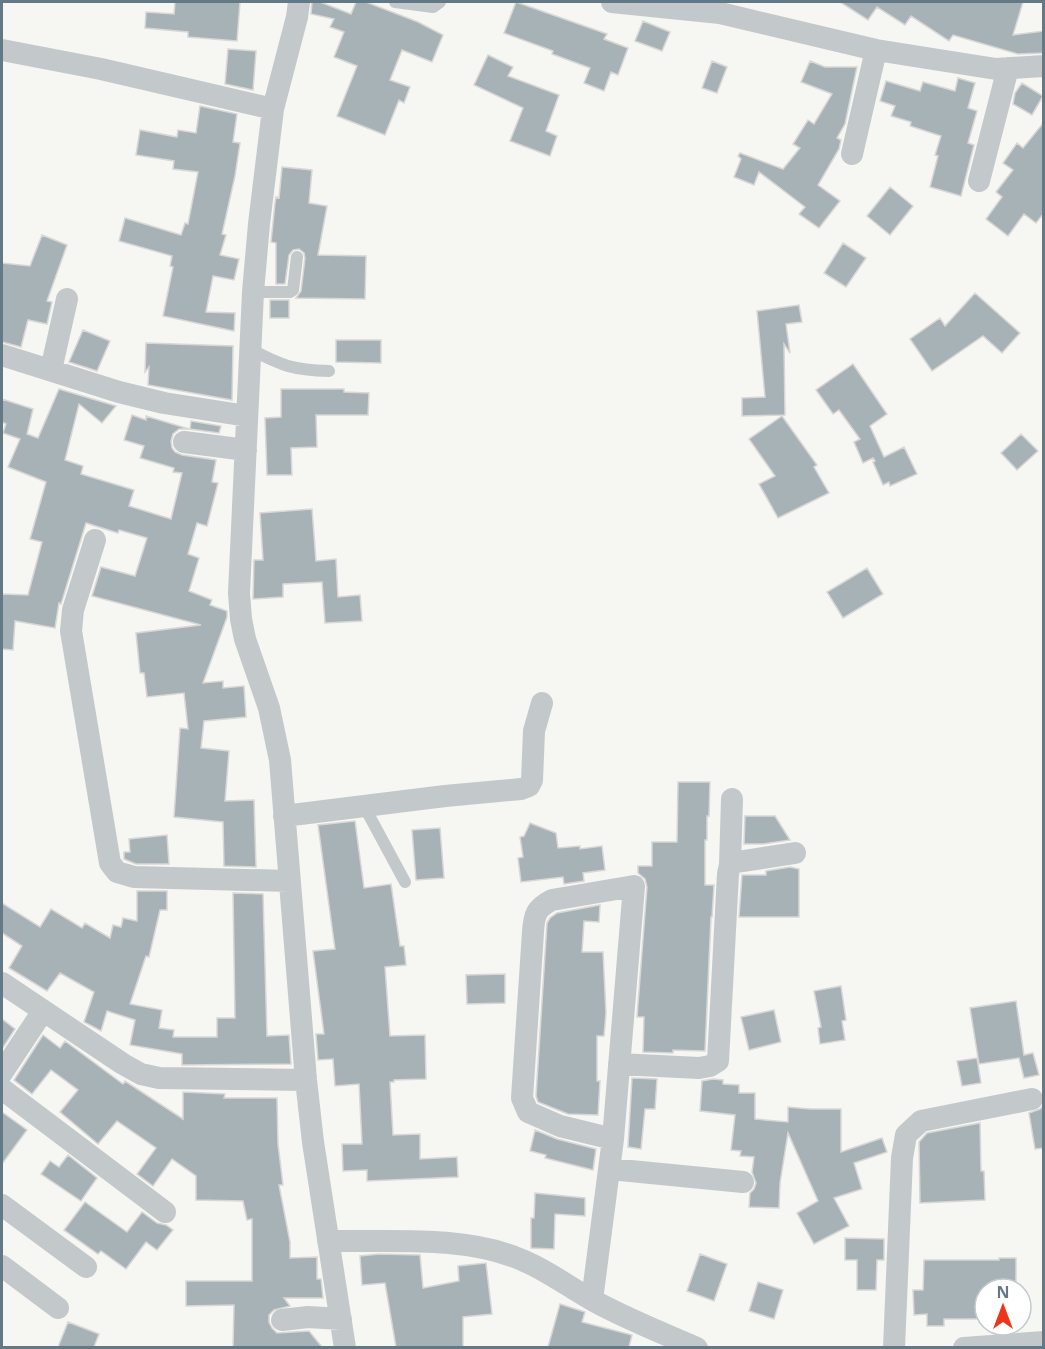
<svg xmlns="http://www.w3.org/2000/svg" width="1045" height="1349" font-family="'Noto Sans',sans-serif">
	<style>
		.building { fill: #a7b2b7; stroke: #d8d7d5; stroke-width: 1.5 }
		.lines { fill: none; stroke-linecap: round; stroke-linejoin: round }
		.lane { stroke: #c3c8cb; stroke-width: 12 }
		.street { stroke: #c3c8cb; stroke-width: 22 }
	</style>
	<rect width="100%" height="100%" fill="#f6f6f2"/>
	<path class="building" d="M175,2H240L237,41L188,37V32L145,28L146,12L174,14Z
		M312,2H320L351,14L356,2H366L418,22L443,35L432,62L402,50L390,80L410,87L404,103L399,100L385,135L337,116L357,66L334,57L344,32L330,27L334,19L311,14Z
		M516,2L607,34L604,39L628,48L618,75L611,72L604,91L584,83L590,68L552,54L553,51L504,33Z
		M840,2H1023L1013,35L1044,31V53L1018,54L953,35L949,41L911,16L905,25L877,7L868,20Z
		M643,21L670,32L662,51L635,41Z
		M228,49L256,51L253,90L225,84Z
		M488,55L513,67L508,76L559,95L546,131L557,136L550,156L510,141L523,108L474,85Z
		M712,61L727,67L717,93L702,88Z
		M810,61L825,67H857L845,124L837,138L841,140L839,149L818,185L840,201L819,228L799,214L805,207L759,172L754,185L734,177L741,159L738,156L740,153L783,169L800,148L793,144L808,120L814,124L832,94L801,82Z
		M958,78L975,83L968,108L977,111L968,143L974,145L961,196L930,187L938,156L935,155L941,136L910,126L911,122L891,116L895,106L880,101L886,81L920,91L923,82L955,91Z
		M1022,83L1043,96L1032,115L1013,104L1015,93Z
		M200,106L237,114L233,142L240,143L235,176L222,234L226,235L220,255L239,259L234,280L213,276L206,312L235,313L234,331L163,316L173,267L170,266L172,256L119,241L125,218L181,235L185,223L188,224L198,172L173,169L174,161L136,155L140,130L177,137L178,130L196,133Z
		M1044,122V213L1036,223L1024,214L1008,236L986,219L1002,197L996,192L1013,170L1003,163L1017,143L1023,148Z
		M282,167L312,170L309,203L327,206L318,255L366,256L365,299L296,298L301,291L305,258L304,253L299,249L293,250L289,255L285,284H276V243L271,242L275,203L276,197L279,198Z
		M890,187L913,206L890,235L867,216Z
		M42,235L67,245L47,301L52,302L47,324L28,320L21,347L2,342V263L30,266Z
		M843,243L866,258L846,287L824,273Z
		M975,293L1020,333L1002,353L983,336L932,371L910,339L940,318L945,326Z
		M270,300H289V318H270Z
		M799,305L802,322L786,324L790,353L784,344L785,415L742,416V398L765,397L757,311Z
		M83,330L110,341L97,371L69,362Z
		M336,340H381V363L336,362Z
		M146,343L233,346L232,400L148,385L149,367L145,372Z
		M853,364L887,414L870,426L884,457L904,447L917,474L890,486L889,482L883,485L873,462L875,461L873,458L863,463L854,442L860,439L839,410L833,414L816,390Z
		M59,389L116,406L102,423L79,404L65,460L83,466L81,474L134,490L129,506L171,519L182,473L173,472L174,468L140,458L144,446L124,440L132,415L146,420V416L189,429H179L173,434L171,441L172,448L175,452L182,455L216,460L212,482L218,483L207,526L197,523L188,554L199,558L189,591L212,600L210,605L227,611V617L203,683L223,681V688L244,686L246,717L204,721L201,748L229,751L225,801L254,800L256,867L224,866L223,822L174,817L180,728L188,729L184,693L147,697L144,673H140L136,633L201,625L92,596L101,567L135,576L147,538L119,530L118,533L86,523L61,604L59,603L55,628L15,621L13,650L2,649V594L28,595L42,542L30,539L46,482L8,467L20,439L3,433L6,424L2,422V399L33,409L27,434L38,438Z
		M281,389H344V392L369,393L368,415H316L317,447L291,448L292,475H267L265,418L281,417Z
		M782,416L817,465L814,467L829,493L778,518L759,484L775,476L749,439Z
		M191,421L221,426L219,433L190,429Z
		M1021,434L1038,451L1017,470L1001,453Z
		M312,509L316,561L336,559L338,597L360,595L362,621L325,623L322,582L283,584V597L253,599L254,560H263L260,513Z
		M867,568L883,594L843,618L827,592Z
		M678,782H710L709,816H707V840H705V885H714L712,917H711L705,1051L673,1050V1053L643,1052L644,1017H637L647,887L645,879L638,873V866H652V842H677Z
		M745,816H775L790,840L763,844H744Z
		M355,821L364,888L391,884L400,946H404L406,965L385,967L390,1036L425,1035L426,1079L394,1080V1082H390L393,1135L420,1134V1159L457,1157L458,1177L367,1181V1170L343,1171L342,1144H362L359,1084L335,1086L333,1059L318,1060L316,1034H324L313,951L335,949L318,825Z
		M530,823L556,833L558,848L580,846V849L602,846L605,870L583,873L584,881L564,884L563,877L521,882L518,858L523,857L520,837L524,836Z
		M440,828L444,878L416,880L412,830Z
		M167,835L169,864H136L124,859V852H130L129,839Z
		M790,867L799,869V917H739L742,875H766V871Z
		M137,891H167V910H160L149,957L146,956L130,1004L162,1010L159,1028L174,1030L173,1037H217V1018H235L233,893L263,894L267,1036L289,1035L291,1064L182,1065V1054L130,1045L135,1020L107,1011L101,1031L84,1022L94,992L60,973L47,991L9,968L22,946L2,933V903L40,927L51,909L82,928L85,923L110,938L113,925L121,927L123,918L137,921Z
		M600,905L599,922L584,921L582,952H603L606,1013L604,1036H597V1081H600L598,1115L568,1114L538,1102L536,1096L547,923L550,918L557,913Z
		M505,974V1003L467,1004L466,975Z
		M841,986L846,1020L842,1021L845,1040L820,1044L818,1028L821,1027L814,991Z
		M1016,1001L1024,1055L1033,1053L1039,1075L1024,1078L1019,1058L979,1064L970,1008Z
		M774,1010L781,1042L749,1050L741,1017Z
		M2,1019L15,1029L2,1049Z
		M43,1035L60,1048L65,1041L123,1084L125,1081L183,1119V1092L225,1094L224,1098H277L278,1144L283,1185H279L290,1242V1258L317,1257V1279H321L323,1298H284L290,1306L274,1310L269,1315V1322L272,1328L277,1333L309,1331L322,1347H233L234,1305L186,1306V1281H252V1219L247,1220L243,1201L196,1200V1176L172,1159L153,1186L137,1174L156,1148L117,1121L98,1144L60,1112L78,1090L51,1070L32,1094L14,1080Z
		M977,1058L981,1083L962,1086L957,1061Z
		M632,1078L657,1079L655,1109H645L641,1149L628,1147Z
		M713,1079L723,1080V1084L739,1085V1093H755V1119L788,1122V1107L810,1109H841V1152L882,1138L887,1152L854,1163L862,1189L834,1198L849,1226L814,1244L797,1213L818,1201L788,1133L780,1183L779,1208L749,1207L750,1193L754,1189L756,1183L752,1172L754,1157L740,1156L741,1151L731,1150L735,1115L700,1111L702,1081Z
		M1044,1105V1148L1035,1149L1029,1113L1040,1109Z
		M2,1112L27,1130L2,1164Z
		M980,1123L981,1171H984L985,1200L920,1203L919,1142L927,1133Z
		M535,1130L557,1139L596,1149L593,1170L545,1158L546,1155L530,1151Z
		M68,1155L97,1178L81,1201L41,1174L50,1161L59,1167Z
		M535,1193L585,1198V1216L555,1214L554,1249L531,1248V1218H534Z
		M85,1202L127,1232L142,1212L157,1223L166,1225L173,1230L157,1250L146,1242L126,1269L101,1251L98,1254L64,1230Z
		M845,1238L884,1239V1260H877L876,1290H857V1260H845Z
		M379,1254L420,1255L423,1288L459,1281L458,1266L486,1263L492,1314L463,1317V1347H396L385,1283L362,1285L360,1256Z
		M700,1254L727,1264L714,1301L687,1291Z
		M999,1258H1016V1287H985V1319H944V1326H927V1314L914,1315L913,1290H923L924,1260H999Z
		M758,1282L783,1290L774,1319L749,1311Z
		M560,1304L585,1312L582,1322L632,1335L629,1347H548Z
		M68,1322L99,1334L94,1347H58Z"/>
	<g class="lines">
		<path class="lane" d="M395,2L433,7L440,2
			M253,292H290L293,290L297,257
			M250,349C282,366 293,370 329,371
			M364,806L405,882"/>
		<path class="street" d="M299,2L297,17L273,109L259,224L253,292L239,593L241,619L245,639L269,708L280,760L306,1080L313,1142L345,1348
			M612,2L720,13L876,50L996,69L1044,66
			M2,50L101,69L273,109
			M852,154L876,50
			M979,181L1008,68
			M2,355L119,392L164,403L247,416
			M51,370L67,299
			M184,442L246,450
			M95,540L73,610L71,631L110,863L117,872L134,877L289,881
			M284,816L445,796L521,789L529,786L532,780L534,731L542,703
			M730,865L732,799
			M2,983L123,1064L141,1074L159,1078L306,1080
			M619,1064L699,1068L710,1066L718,1061L728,874L730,865L737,862L795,853
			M2,1073L43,1011
			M2,1089L165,1212
			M610,1169L743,1182
			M2,1205L86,1267
			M328,1241C389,1242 465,1235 522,1260C547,1270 570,1288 594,1301C627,1319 662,1333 697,1348
			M2,1266L58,1308
			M592,1300L613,1139L634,886L552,900C536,908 534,915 533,932L522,1098L528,1112L560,1126L613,1139
			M282,1320L308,1317L341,1319
			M894,1348L902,1158L906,1135L921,1121L1032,1099
			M964,1348L1044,1342"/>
	</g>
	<rect width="1045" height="1349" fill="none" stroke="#637a86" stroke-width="6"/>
	<g transform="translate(1003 1307)"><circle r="28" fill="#ffffff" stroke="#c1cacf" stroke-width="1.5"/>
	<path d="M0-4.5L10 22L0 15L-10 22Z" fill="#ef3519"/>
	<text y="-9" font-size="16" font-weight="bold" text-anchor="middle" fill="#637a86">N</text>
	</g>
</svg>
